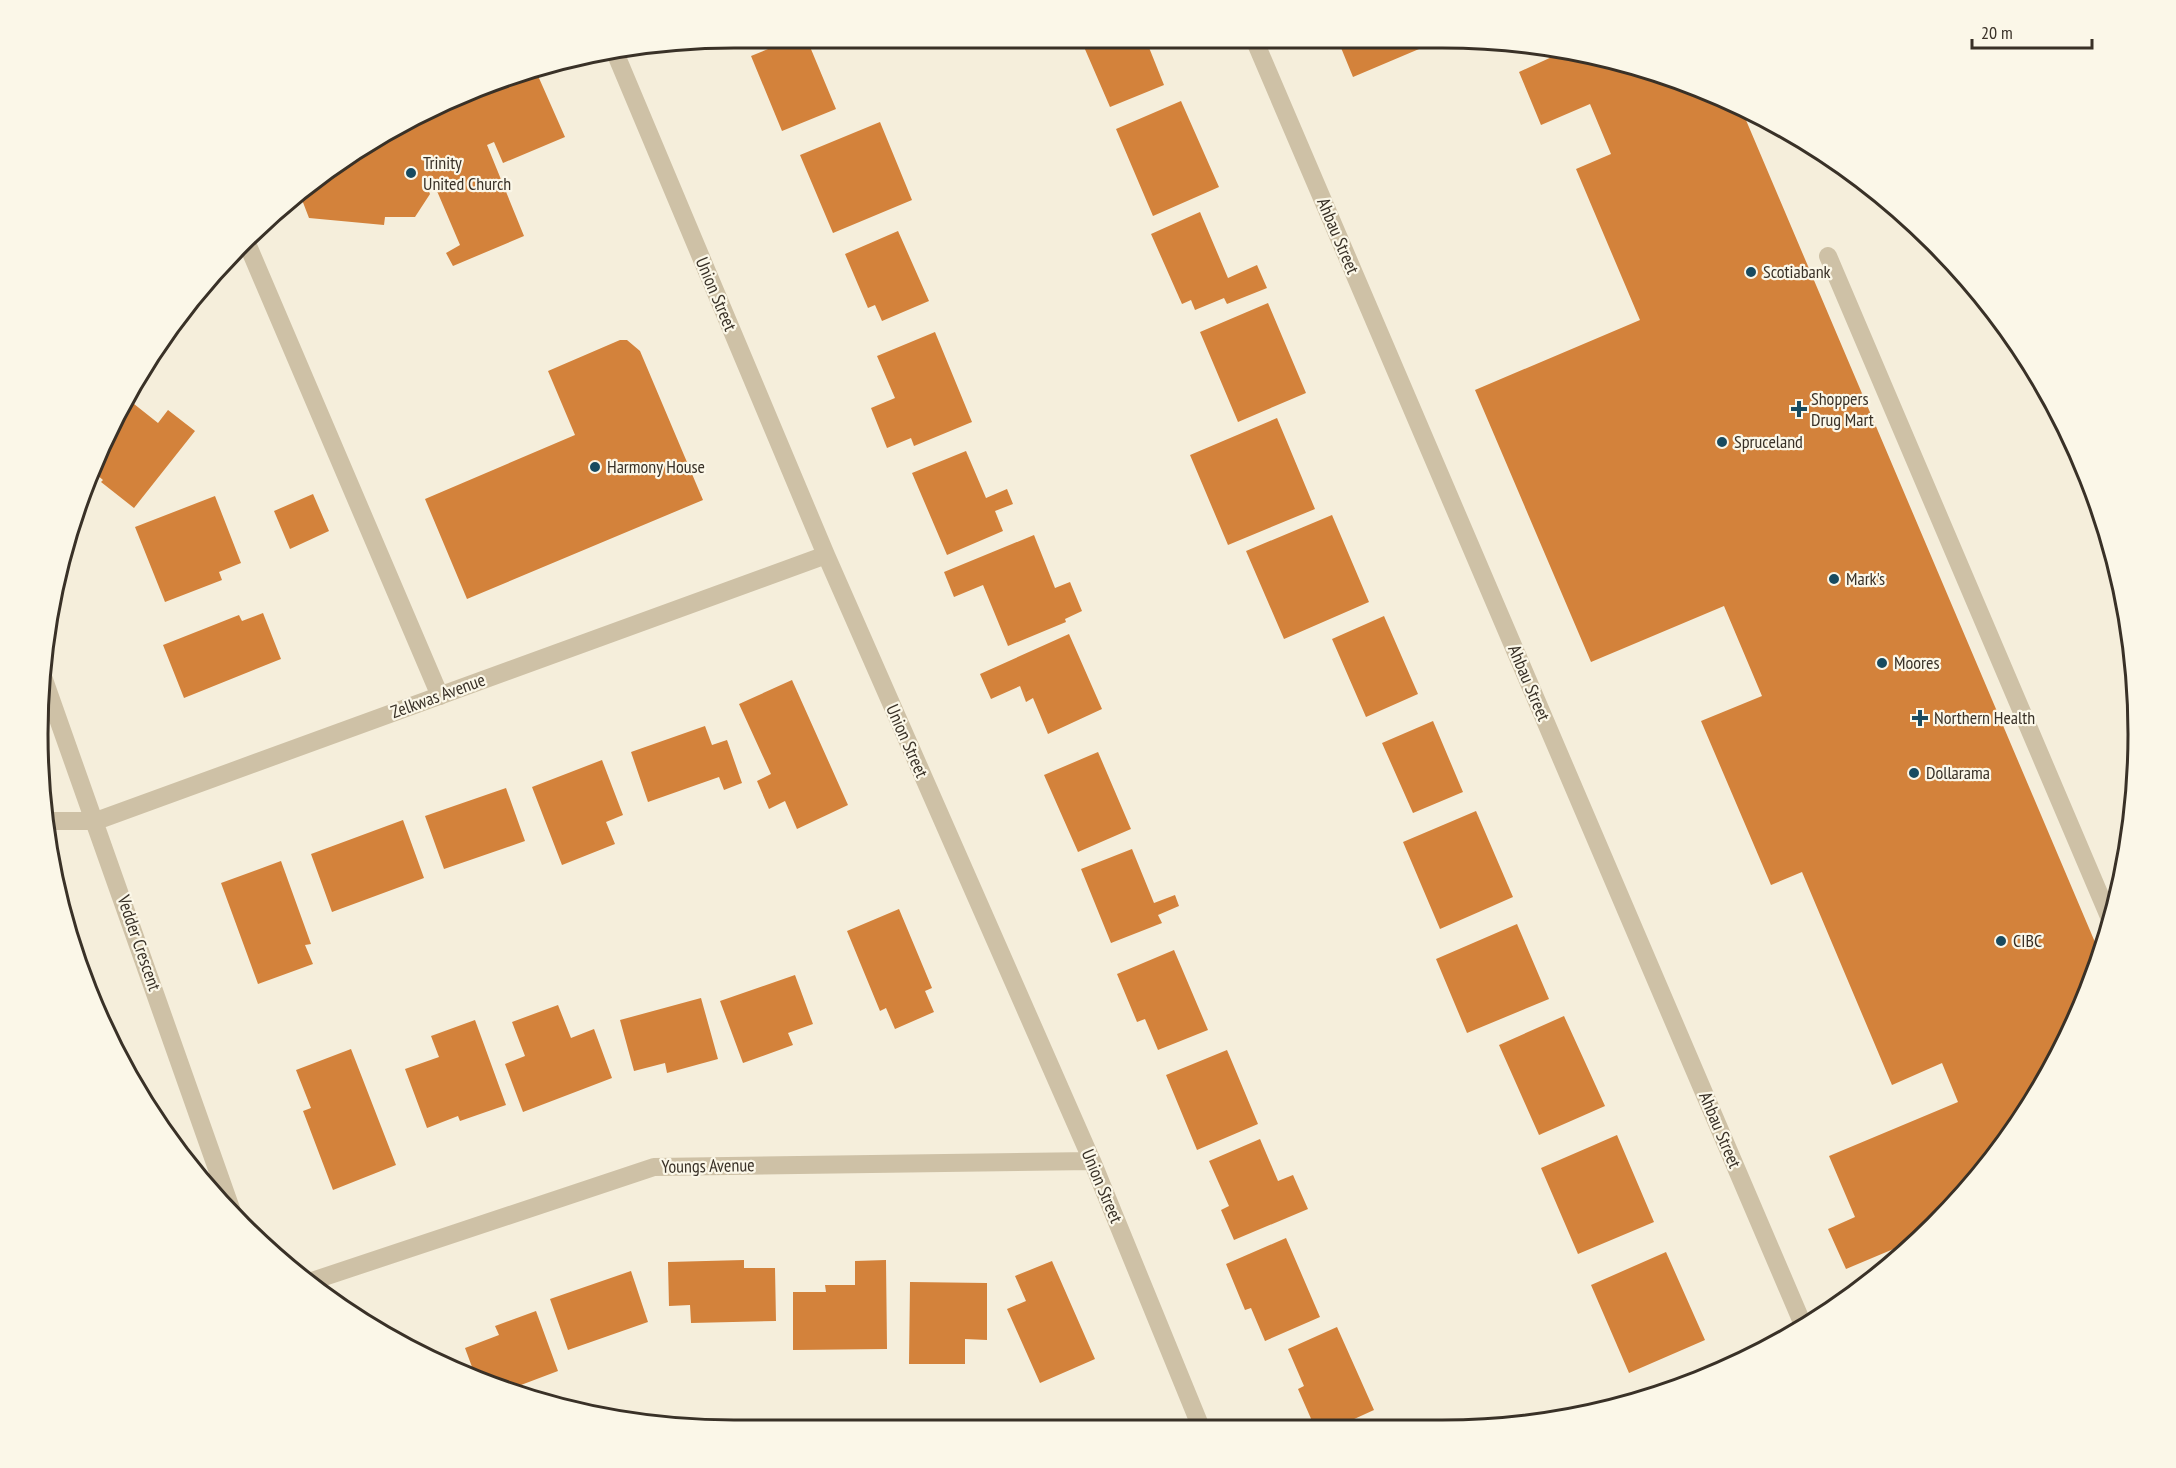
<svg xmlns="http://www.w3.org/2000/svg" width="2176" height="1468" font-family="'PT Sans Narrow',sans-serif">
	<style>
		.building { fill: #d3823b }
		.lines { fill: none; stroke-linecap: round; stroke-linejoin: round }
		.lane { stroke: #cec1a6; stroke-width: 18 }
		.street { stroke: #cec1a6; stroke-width: 18 }
		.poi-dot { fill: #184b60; stroke: #fbf7e8; stroke-width: 2 }
		.labels { text-anchor: middle; stroke-width: 4.5; stroke-linejoin: round; paint-order: stroke }
		.poi-label { font-size: 18px; fill: #393127; stroke: #fbf7e8; text-anchor: start }
		.street-label { font-size: 18px; fill: #393127; stroke: #fbf7e8 }
		.rim { fill: none; stroke: #393127; stroke-width: 3 }
	</style>
	<rect width="100%" height="100%" fill="#f5eedb"/>
	<path class="building" d="M1337,38H1445L1353,77Z
		M1081,40H1146L1164,85L1110,107Z
		M785,42H808L836,109L782,131L751,56Z
		M1567,50L1578,51L1740,106L2100,954L2086,1000L2021,1121L1935,1226L1922,1237L1846,1269L1828,1229L1855,1217L1829,1156L1958,1102L1942,1063L1892,1085L1802,872L1771,885L1701,721L1762,696L1724,606L1591,662L1475,390L1640,320L1576,169L1611,154L1590,104L1541,125L1519,72Z
		M535,69L565,137L503,163L494,142L487,145L524,236L453,266L446,253L460,245L434,184L427,187L430,194L415,217H385L384,225L309,218L299,192L347,155L510,74Z
		M1181,101L1219,187L1153,216L1116,129Z
		M880,122L912,200L833,233L800,155Z
		M1200,212L1228,278L1257,265L1267,288L1227,304L1224,298L1195,310L1191,300L1182,304L1151,234Z
		M898,231L929,301L882,321L875,305L868,308L845,254Z
		M1268,303L1306,393L1238,422L1200,332Z
		M935,332L972,422L914,446L911,438L887,448L871,408L895,398L877,356Z
		M620,340H627L640,351L703,500L467,599L425,499L575,435L548,371Z
		M129,400L158,423L168,410L195,431L134,508L101,482L103,480L90,469Z
		M1277,418L1315,509L1228,545L1190,455Z
		M966,451L986,498L1007,489L1013,504L995,511L1003,531L947,555L912,473Z
		M313,494L329,531L290,549L274,511Z
		M215,496L241,563L219,572L222,580L165,602L135,527Z
		M1332,515L1369,602L1284,639L1246,551Z
		M1034,535L1055,588L1070,582L1082,611L1065,619L1066,622L1008,646L983,585L954,597L944,572Z
		M263,613L281,659L184,698L163,645L239,615L242,621Z
		M1384,616L1418,694L1366,717L1332,639Z
		M1069,634L1102,709L1048,734L1033,698L1026,702L1020,686L991,699L980,674Z
		M792,680L848,805L797,829L785,801L769,809L757,781L771,774L739,704Z
		M1433,721L1463,792L1413,813L1382,743Z
		M705,726L712,745L727,740L742,783L724,790L719,777L648,802L631,752Z
		M1098,752L1131,829L1078,852L1044,775Z
		M602,760L623,815L606,822L615,844L562,865L532,787Z
		M506,788L525,841L444,869L425,816Z
		M1476,811L1513,897L1440,929L1403,842Z
		M403,820L424,878L332,912L311,854Z
		M1132,849L1154,903L1175,895L1179,906L1158,915L1162,923L1111,943L1081,869Z
		M281,861L311,944L305,945L313,964L258,984L221,883Z
		M899,909L932,988L925,991L934,1012L895,1029L886,1008L880,1011L847,931Z
		M1517,924L1549,999L1467,1033L1436,959Z
		M1174,950L1208,1030L1158,1050L1145,1019L1137,1022L1117,974Z
		M795,975L813,1024L788,1033L793,1045L743,1063L720,1001Z
		M701,998L718,1059L667,1073L665,1063L634,1071L620,1020Z
		M558,1005L571,1038L594,1029L612,1078L523,1112L505,1064L525,1056L512,1022Z
		M1564,1016L1605,1106L1539,1135L1499,1045Z
		M475,1020L506,1105L460,1121L458,1116L427,1128L405,1069L439,1057L431,1036Z
		M351,1049L396,1165L333,1190L303,1111L311,1108L296,1070Z
		M1227,1050L1258,1124L1197,1150L1166,1075Z
		M1617,1135L1654,1222L1578,1254L1541,1168Z
		M1260,1139L1278,1181L1293,1175L1308,1209L1234,1240L1221,1210L1229,1206L1209,1161Z
		M1286,1238L1320,1317L1265,1341L1251,1308L1245,1310L1226,1264Z
		M1666,1252L1705,1340L1629,1373L1591,1285Z
		M744,1260V1268H775L776,1321L691,1323L690,1305L669,1306L668,1262Z
		M886,1260L887,1349L793,1350V1292H826L825,1285H855V1261Z
		M1052,1261L1095,1359L1040,1383L1007,1309L1026,1301L1015,1276Z
		M631,1271L648,1322L568,1350L550,1299Z
		M910,1282L987,1283V1340L965,1339V1364H909Z
		M536,1311L558,1371L513,1388L475,1375L465,1348L499,1335L495,1326Z
		M1337,1327L1374,1410L1330,1430H1316L1298,1389L1304,1386L1288,1349Z"/>
	<g class="lines">
		<path class="lane" d="M246,241L440,696
			M1828,256L2110,919"/>
		<path class="street" d="M1254,39L1804,1327
			M614,50L826,555L1092,1161L1202,1430
			M41,671L234,1217
			M48,821H96L826,555
			M306,1283L654,1167L1092,1161"/>
	</g>
	<g class="poi-dot">
		<circle cx="411" cy="173" r="6"/>
		<circle cx="1751" cy="272" r="6"/>
		<path d="M1796 400h6v6h6v6h-6v6h-6v-6h-6v-6h6z"/>
		<circle cx="1722" cy="442" r="6"/>
		<circle cx="595" cy="467" r="6"/>
		<circle cx="1834" cy="579" r="6"/>
		<circle cx="1882" cy="663" r="6"/>
		<path d="M1917 709h6v6h6v6h-6v6h-6v-6h-6v-6h6z"/>
		<circle cx="1914" cy="773" r="6"/>
		<circle cx="2001" cy="941" r="6"/>
	</g>
	<g class="labels">
		<g class="poi-label">
			<text x="423" y="169">Trinity<tspan x="423" dy="21">United Church</tspan></text>
			<text x="1763" y="278">Scotiabank</text>
			<text x="1811" y="405">Shoppers<tspan x="1811" dy="21">Drug Mart</tspan></text>
			<text x="1734" y="448">Spruceland</text>
			<text x="607" y="473">Harmony House</text>
			<text x="1846" y="585">Mark's</text>
			<text x="1894" y="669">Moores</text>
			<text x="1934" y="724">Northern Health</text>
			<text x="1926" y="779">Dollarama</text>
			<text x="2013" y="947">CIBC</text>
		</g>
		<g class="street-label">
			<text transform="translate(1338 236) rotate(67)" y="6">Ahbau Street</text>
			<text transform="translate(716 294) rotate(67)" y="6">Union Street</text>
			<text transform="translate(1529 683) rotate(67)" y="6">Ahbau Street</text>
			<text transform="translate(438 696) rotate(-20)" y="6">Zelkwas Avenue</text>
			<text transform="translate(907 741) rotate(66)" y="6">Union Street</text>
			<text transform="translate(139 943) rotate(71)" y="6">Vedder Crescent</text>
			<text transform="translate(1720 1130) rotate(67)" y="6">Ahbau Street</text>
			<text transform="translate(708 1166) rotate(-1)" y="6">Youngs Avenue</text>
			<text transform="translate(1102 1186) rotate(67)" y="6">Union Street</text>
		</g>
	</g>
	<path d="M0 0H2176V1468H0ZM734 48H1442A686 686 0 0 1 2128 734V734A686 686 0 0 1 1442 1420H734A686 686 0 0 1 48 734V734A686 686 0 0 1 734 48Z" fill="#fbf7e8" fill-rule="evenodd"/>
	<path class="rim" d="M734 48H1442A686 686 0 0 1 2128 734V734A686 686 0 0 1 1442 1420H734A686 686 0 0 1 48 734V734A686 686 0 0 1 734 48Z"/>
	<path d="M1972 39v9h120v-9" fill="none" stroke="#393127" stroke-width="3"/>
	<text x="1981" y="39" font-size="18" fill="#393127" stroke="#fbf7e8" stroke-width="4.5" paint-order="stroke">20 m</text>
</svg>
